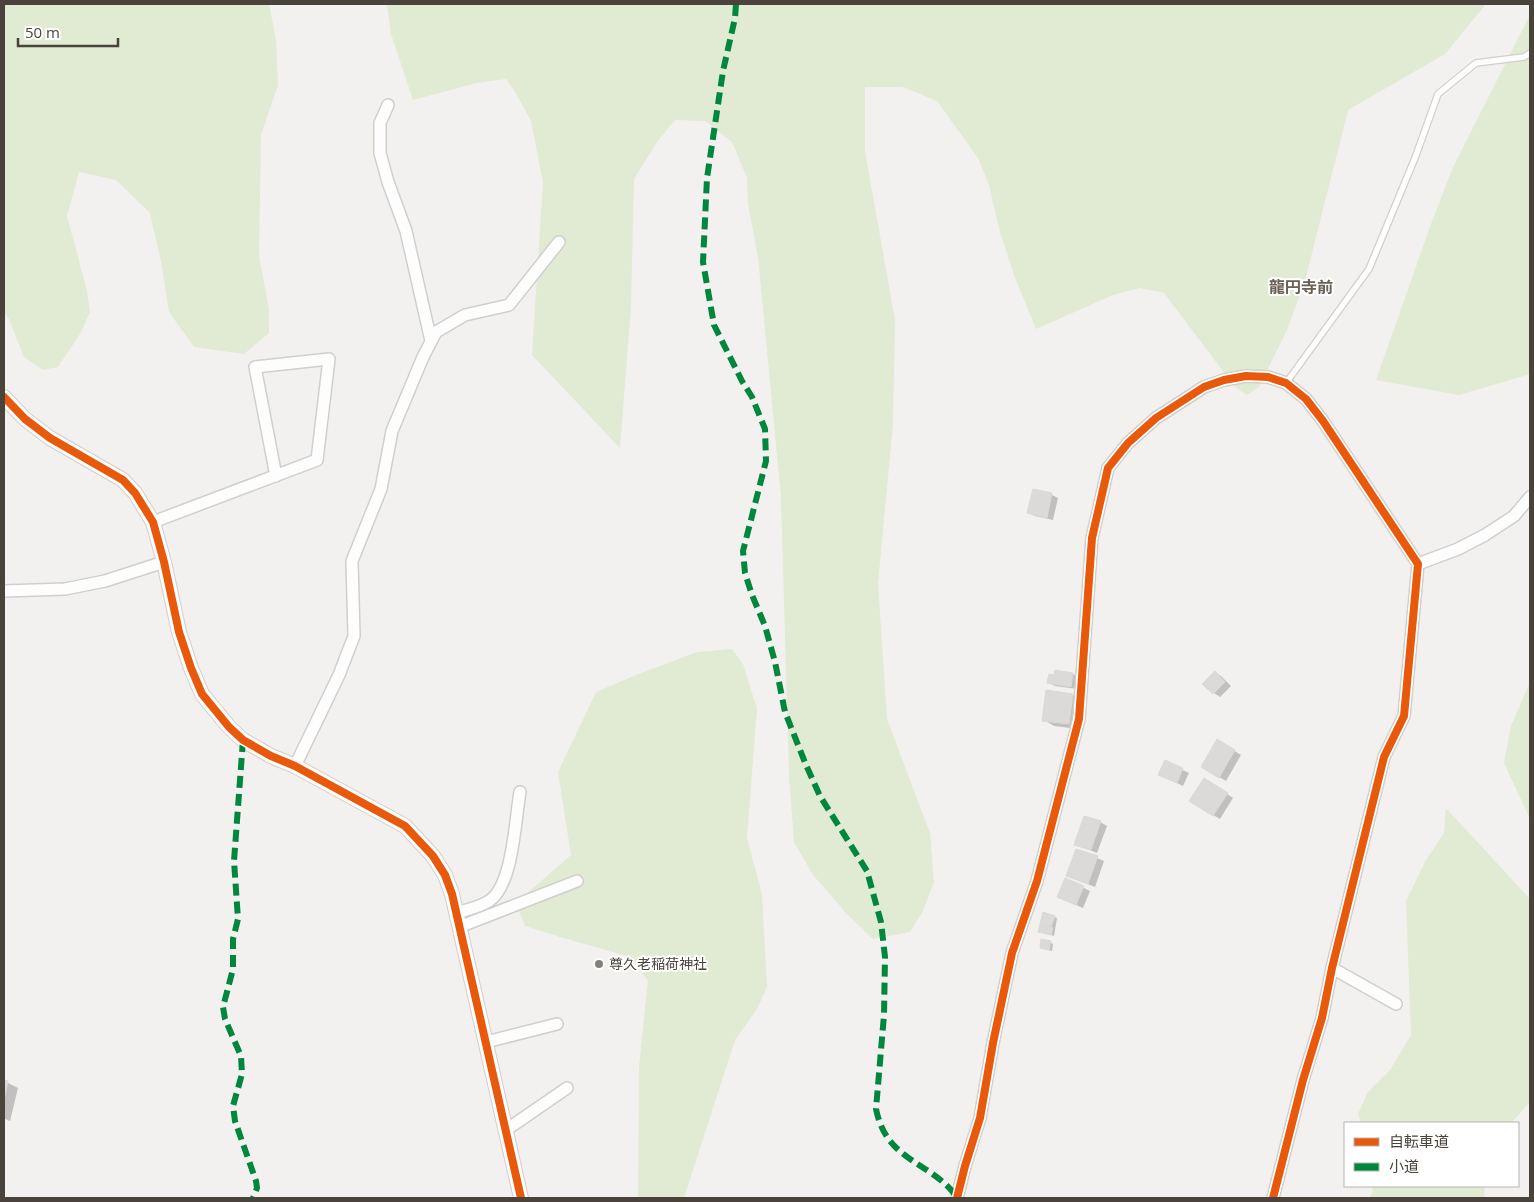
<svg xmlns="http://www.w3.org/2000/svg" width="1534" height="1202" font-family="'Open Sans','Noto Sans JP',sans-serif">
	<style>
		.green { fill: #e1ead2 }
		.shadow { fill: #0003 }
		.building { fill: #dcdad8; stroke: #dbd8d5 }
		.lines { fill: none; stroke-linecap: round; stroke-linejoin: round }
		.service-casing { stroke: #d1cfcc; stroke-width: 8 }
		.minor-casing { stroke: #d1cfcc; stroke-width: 14 }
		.tertiary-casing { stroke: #d1cfcc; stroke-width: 16 }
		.service { stroke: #fdfdfd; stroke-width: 5.5 }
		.minor { stroke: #fdfdfd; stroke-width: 11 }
		.tertiary { stroke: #fdfdfd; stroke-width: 14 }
		.quiet { stroke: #00873e; stroke-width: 6; stroke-dasharray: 12 6; stroke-linecap: butt }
		.cycleway-casing { stroke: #fff; stroke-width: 11 }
		.cycleway { stroke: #e8590c; stroke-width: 8 }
		.poi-dot { fill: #84807a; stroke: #fff; stroke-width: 2 }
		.labels { text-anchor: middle; stroke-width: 4; stroke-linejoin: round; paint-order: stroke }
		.poi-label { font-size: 14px; fill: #49433b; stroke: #fff; text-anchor: start }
		.quarter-label { font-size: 16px; font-weight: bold; fill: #6a6154; stroke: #fff }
	</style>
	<rect width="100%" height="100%" fill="#f3f1ef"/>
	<path class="green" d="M4,4H269L276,40L278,85L261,135L259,256L269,309V333L244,354L194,347L169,312L161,261L150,213L116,180L79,172L67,216L87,291L90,312L80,334L58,367L43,370L24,357L9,319L4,312Z
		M387,4H1486L1445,54L1348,110L1306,277L1288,328L1259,387L1247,395L1235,387L1164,293L1140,288L1113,295L1036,329L1014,275L1000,232L989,185L978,158L937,101L903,87H865V151L895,320L893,424L878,583L887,719L930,833L934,882L923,911L910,932L873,939L847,914L813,875L794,842L789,776L781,497L758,257L748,204L747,178L732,142L705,121L675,120L657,142L634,179L631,307L620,448L532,355L543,182L531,121L514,90L506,79L477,83L413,100L391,34Z
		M1530,15V374L1459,395L1376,380L1431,224L1453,167Z
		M732,649L743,664L757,709L747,838L762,894L767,987L757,1009L735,1040L684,1198H638L639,1066L648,981L630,957L560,937L525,926L516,903L571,855L558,772L596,692L636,675L697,652Z
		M1530,682V819L1504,763L1511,726Z
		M1446,808L1529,898L1530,852V1102L1511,1123H1361L1358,1114L1368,1092L1390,1070L1411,1035L1406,901L1426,860L1444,833Z
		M1372,1186H1485L1484,1198H1369L1373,1191Z"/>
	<path class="shadow" d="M1034,490L1052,495L1058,498L1053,520L1035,516L1028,512Z
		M1056,671L1073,674L1079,678L1077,689L1055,686L1048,682L1055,676Z
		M1215,673L1221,676L1231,686L1220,697L1214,693Z
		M1073,695L1083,701L1079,729L1054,726L1044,720Z
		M1218,741L1241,755L1226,781L1202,767Z
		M1165,762L1189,773L1183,786L1166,778Z
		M1211,783L1233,798L1220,819L1213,815Z
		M1100,822L1107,826L1097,853L1075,844Z
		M1077,850L1104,861L1095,887L1068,876Z
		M1066,879L1090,891L1083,908L1065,900Z
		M1044,914L1057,918L1054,936L1040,931Z
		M1050,942L1053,944L1052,951L1041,948Z
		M4,1081L18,1088L10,1121L5,1119L4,1124Z"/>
	<path class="building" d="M1033,489L1052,493L1047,518L1027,513Z
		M1055,670L1073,673L1071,687L1047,683L1049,674L1054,675Z
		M1215,671L1225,682L1213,694L1202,684Z
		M1046,690L1073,694L1069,724L1042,721Z
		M1217,739L1235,750L1219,778L1201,767Z
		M1165,760L1183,768L1177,783L1158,775Z
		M1204,778L1228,793L1213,816L1189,801Z
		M1084,816L1101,821L1091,850L1074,845Z
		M1076,849L1098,856L1088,884L1066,876Z
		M1065,878L1084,886L1076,905L1057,897Z
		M1043,912L1055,916L1051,927L1040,924Z
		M1040,924L1053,928L1051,935L1038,932Z
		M1041,939L1051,941L1049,950L1040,948Z
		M4,1080L8,1081L4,1101Z"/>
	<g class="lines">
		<defs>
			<path id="service" d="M1286,383L1369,269L1415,158L1438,94L1476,63L1524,57L1530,53"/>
			<path id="minor" d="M388,105L380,123V153L388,182L406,231L431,341
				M153,522L317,460L329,359L255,367L276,476
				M1418,564L1458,549L1485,535L1514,516L1530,497
				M4,591L65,589L105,581L164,562
				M295,766L339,675L354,636L352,561L381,489L392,431L423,357L436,332L465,315L509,305L559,242
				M456,913C466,910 480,907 489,901C513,886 515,820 520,792
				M459,927L577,881
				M1332,968L1396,1004
				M486,1042L557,1024
				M506,1130L567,1088
				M957,1198L965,1166L980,1118L993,1043L1012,953L1037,881L1079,719L1092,538L1108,468L1128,443L1156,418L1204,387L1224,380L1246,376L1268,377L1286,383L1306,399L1323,421L1418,564L1404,716L1384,757L1332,968L1322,1018L1303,1080L1273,1198"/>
			<path id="tertiary" d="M4,397L25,419L50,438L123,480L135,493L153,522L164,562L179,632L191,668L202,694L229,727L243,740L271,756L295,766L405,826L433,856L445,875L452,894L521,1198"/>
		</defs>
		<use href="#service" class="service-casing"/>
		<use href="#minor" class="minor-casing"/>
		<use href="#tertiary" class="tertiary-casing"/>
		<use href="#service" class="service"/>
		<use href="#minor" class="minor"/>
		<use href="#tertiary" class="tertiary"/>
		<path class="quiet" d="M736,4L735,18L723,71L707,178L703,262L714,325L742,381L752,397L765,429L766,461L743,551L745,573L752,595L765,626L775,662L785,712L806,765L820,796L867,871L881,922L885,957L884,1015L876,1109C885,1153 914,1158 943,1182C948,1186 953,1192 957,1197
			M243,740L234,861L238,919L233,939V969L223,1007L225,1019L241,1056L242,1074L233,1106L235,1121L256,1181L257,1188L253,1198"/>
		<defs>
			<path id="cycleway" d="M4,397L25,419L50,438L123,480L135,493L153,522L164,562L179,632L191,668L202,694L229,727L243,740L271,756L295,766L405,826L433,856L445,875L452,894L521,1198
				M957,1198L965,1166L980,1118L993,1043L1012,953L1037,881L1079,719L1092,538L1108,468L1128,443L1156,418L1204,387L1224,380L1246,376L1268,377L1286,383L1306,399L1323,421L1418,564L1404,716L1384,757L1332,968L1322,1018L1303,1080L1273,1198"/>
		</defs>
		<use href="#cycleway" class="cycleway-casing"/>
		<use href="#cycleway" class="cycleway"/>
	</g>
	<circle class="poi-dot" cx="599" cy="964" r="5"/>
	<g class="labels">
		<g class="poi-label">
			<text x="609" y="969">尊久老稲荷神社</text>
		</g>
		<g class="quarter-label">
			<text x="1301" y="293">龍円寺前</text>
		</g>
	</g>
	<rect width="1534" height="1202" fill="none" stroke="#49433b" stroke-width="10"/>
	<rect x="1344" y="1122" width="175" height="65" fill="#ffffff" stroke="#b6b4b1"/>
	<rect x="1354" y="1138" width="25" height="8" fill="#e8590c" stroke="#b6b4b1"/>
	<text x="1389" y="1147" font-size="15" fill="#49433b">自転車道</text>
	<rect x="1354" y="1163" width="25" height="8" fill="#00873e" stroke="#b6b4b1"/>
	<text x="1389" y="1172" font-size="15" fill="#49433b">小道</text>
	<path d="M18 38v8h100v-8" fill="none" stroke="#49433b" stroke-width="2.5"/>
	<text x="25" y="38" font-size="15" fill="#49433b" stroke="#ffffff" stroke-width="4" paint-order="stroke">50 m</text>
</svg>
